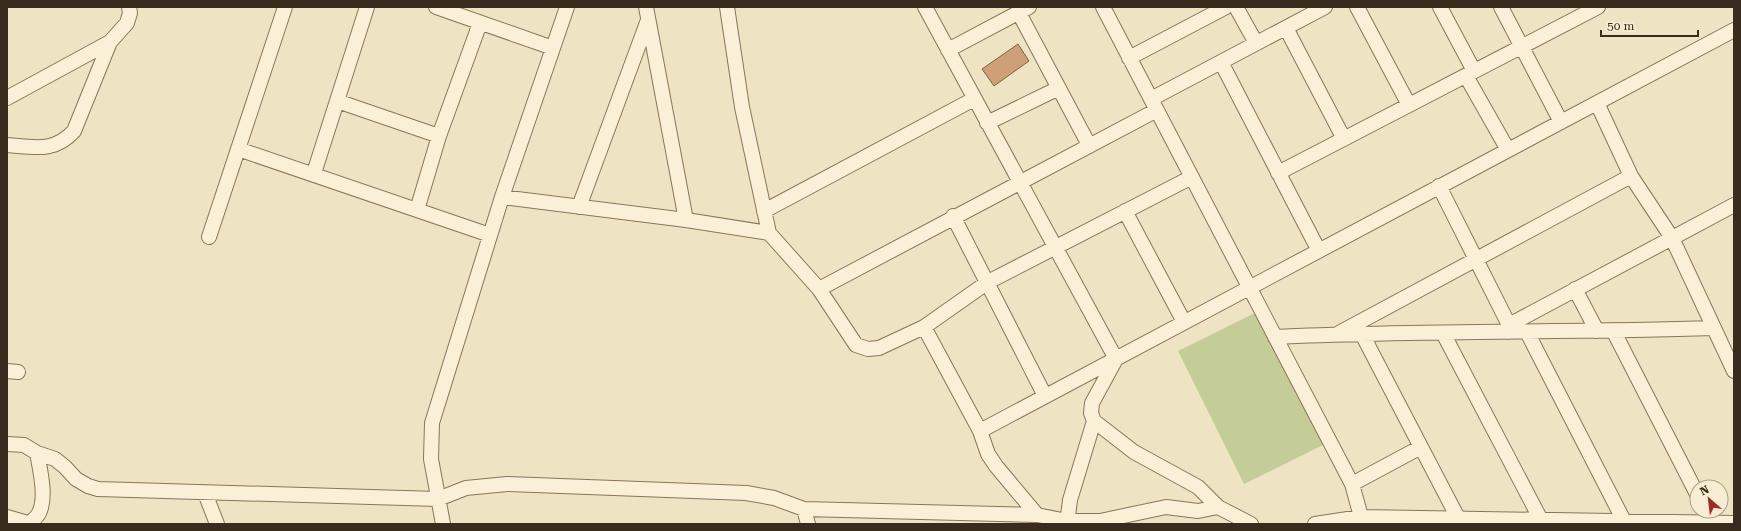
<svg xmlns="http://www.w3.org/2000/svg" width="1741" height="531" font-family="'Roboto Serif',serif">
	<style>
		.green { fill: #c4cc97 }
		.building { fill: #cda079; stroke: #886040 }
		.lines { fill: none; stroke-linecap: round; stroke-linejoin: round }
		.street-casing { stroke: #89755a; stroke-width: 16 }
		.street { stroke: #f9f0d7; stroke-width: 14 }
	</style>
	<rect width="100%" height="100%" fill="#eee4c4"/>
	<path class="green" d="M1259,311L1325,444L1244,484L1178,351Z"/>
	<path class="building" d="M1018,44L1029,61L994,86L982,69Z"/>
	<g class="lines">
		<defs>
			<path id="street" d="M436,7L553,48
				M646,7L686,220
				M727,7L742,107L769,233L819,289L856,345L868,349L879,348L924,327L988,282L1192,177
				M925,7L1116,359L1092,403L1091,413L1094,421L1134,452L1198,487L1218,507L1251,524
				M1103,7L1352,484L1363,524
				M1236,7L1256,43
				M1357,7L1409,105
				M1440,7L1474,71
				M1501,7L1561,122
				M1019,13L1089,145
				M1286,28L1344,139
				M948,50L1029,7
				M1129,58L1226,7
				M1221,62L1319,251
				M1466,76L1508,150
				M7,98L110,42
				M1151,99L1325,7
				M337,101L439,136
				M1597,103L1631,176L1672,238L1734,371
				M987,123L1059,88
				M7,145C34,147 54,153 74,131L110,42L127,23L130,13L129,7
				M238,149L490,235
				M314,173L367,7
				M1278,173L1598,7
				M1439,186L1509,325L1508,332
				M502,197L686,220L769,233
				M579,207L648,20
				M417,210L439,136L480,23
				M764,211L974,99
				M1125,211L1184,322
				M953,216L1045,396
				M209,237L285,7
				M819,289L1157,110
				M1575,289L1597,331
				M1509,325L1734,205
				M924,327L980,431L988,454L996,466L1037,515
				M1527,332L1624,521
				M1614,332L1697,494
				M1339,333L1631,176
				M1443,333L1541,520
				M1362,334L1458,518
				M1275,337C1421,330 1567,333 1713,328
				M7,371L18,372
				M980,431L1734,30
				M7,444L24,445L37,453L55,459L65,467L76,479L88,486L98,489L438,499L466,488L507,484L746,493L774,498L804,509L1037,515L1067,521H1100L1166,507L1198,511L1218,507
				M1352,484L1421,447
				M205,493L217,524
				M804,509L808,524
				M7,517L31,524
				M30,523C33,520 37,517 39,513C47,497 40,470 37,453
				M443,524L431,459L432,423L502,197L567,7
				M1067,524L1070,500L1094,421
				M1315,524L1361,517L1734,523"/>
		</defs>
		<use href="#street" class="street-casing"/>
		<use href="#street" class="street"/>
	</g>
	<rect width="1741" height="531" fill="none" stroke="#392c1e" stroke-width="16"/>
	<g transform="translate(1709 499) rotate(332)"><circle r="19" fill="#f6edd3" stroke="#aaa08b"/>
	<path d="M0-3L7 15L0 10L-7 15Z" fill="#982f2a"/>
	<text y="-6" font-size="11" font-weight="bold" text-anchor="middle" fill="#392c1e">N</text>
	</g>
	<path d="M1601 30v6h97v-6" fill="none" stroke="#392c1e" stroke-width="2"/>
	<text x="1607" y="30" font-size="12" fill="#392c1e" stroke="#f6edd3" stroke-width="3" paint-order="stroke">50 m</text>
</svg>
